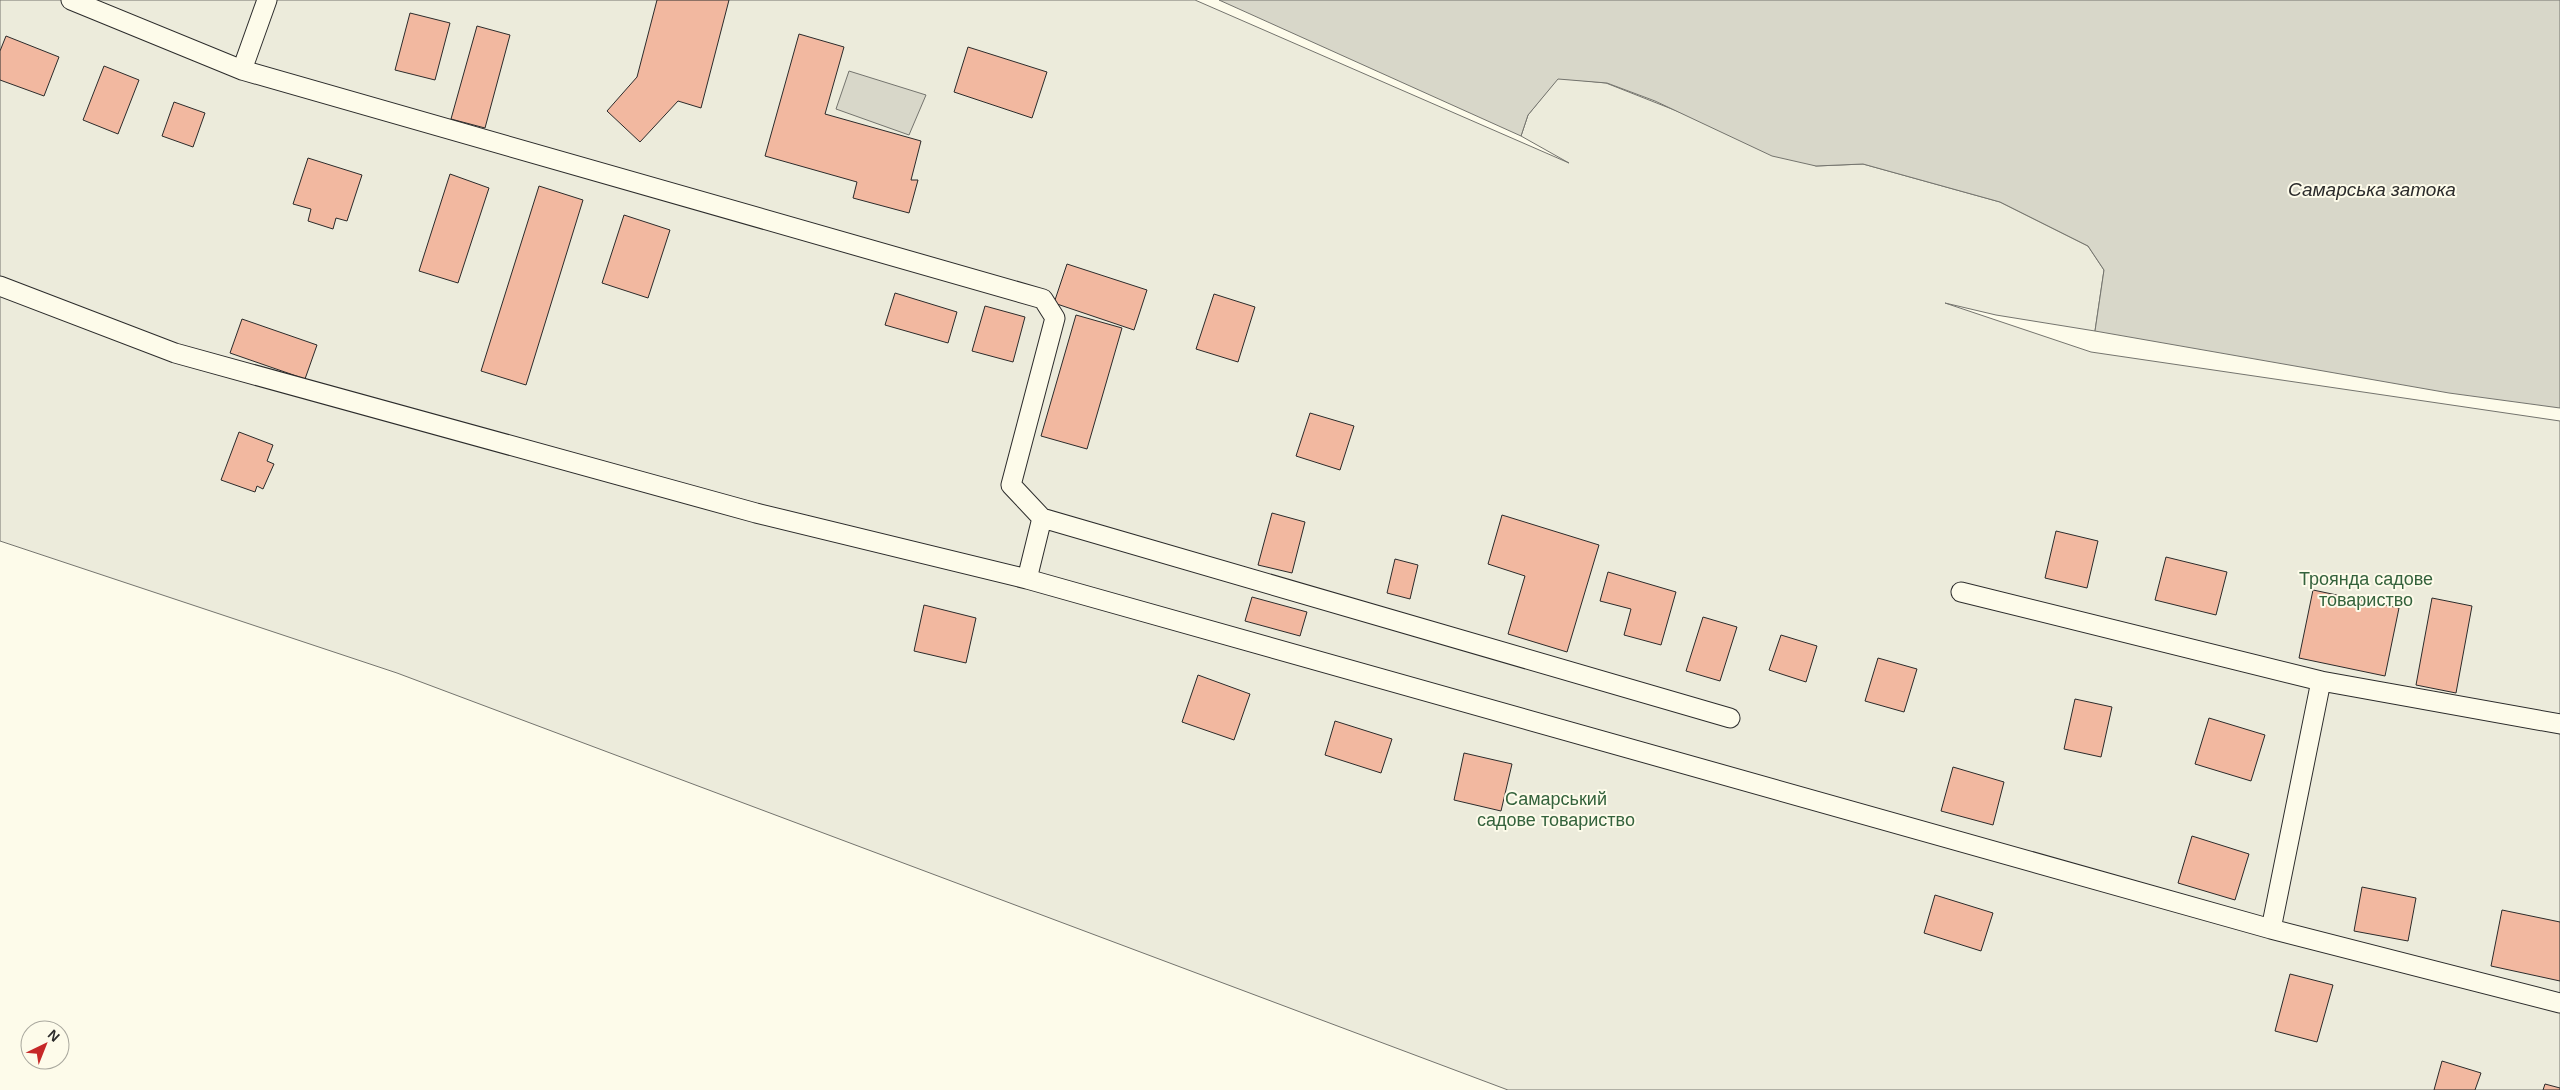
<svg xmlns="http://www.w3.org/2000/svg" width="2560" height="1090" font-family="Helvetica,sans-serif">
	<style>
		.green { fill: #ecebdb; stroke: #74746e }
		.water { fill: #d8d7c9; stroke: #74746e }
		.building { fill: #f2b8a0; stroke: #2b2b2b }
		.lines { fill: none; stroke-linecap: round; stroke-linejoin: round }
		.service-casing { stroke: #2b2b2b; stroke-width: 21 }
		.service { stroke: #fdfbea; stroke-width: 19 }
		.labels { text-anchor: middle; stroke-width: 4; stroke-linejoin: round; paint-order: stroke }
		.park-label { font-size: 18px; fill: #34623c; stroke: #fdfbea }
		.water-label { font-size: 19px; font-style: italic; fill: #2b2b2b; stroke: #fdfbea }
	</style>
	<rect width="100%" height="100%" fill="#fdfbea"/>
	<path class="green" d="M0,0H1195L1569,163L1521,136L1528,115L1558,78L1606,83L1816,166L1863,164L2000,202L2088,246L2104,270L2095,331L1996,315L1945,303L2091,352L2560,421V1090H1508L397,673L0,541Z"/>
	<path class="water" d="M1219,0H2560V408L2449,393L2095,331L2104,270L2088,246L2000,202L1863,164L1816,166L1772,156L1655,101L1607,83L1558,79L1528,115L1521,136Z
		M849,71L926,95L909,135L836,109Z"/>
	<path class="building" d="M657,0H729L701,108L678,101L640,142L607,111L637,77Z
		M410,13L450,23L435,80L395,70Z
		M477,26L510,35L485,128L451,119Z
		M799,34L844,47L825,114L921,141L911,180H918L909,213L853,198L857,182L765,156Z
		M6,36L59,57L44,96L0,80V51Z
		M968,47L1047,72L1032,118L954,92Z
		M104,66L139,80L118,134L83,120Z
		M174,102L205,113L193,147L162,136Z
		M308,158L362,175L347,221L336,218L333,229L308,221L311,209L293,204Z
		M450,174L489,188L458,283L419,271Z
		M539,186L583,200L526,385L481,371Z
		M624,215L670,230L648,298L602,283Z
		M1067,264L1147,290L1134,330L1054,303Z
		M895,293L957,312L948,343L885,325Z
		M1214,294L1255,307L1238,362L1196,349Z
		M985,306L1025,317L1013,362L972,351Z
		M1076,315L1122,328L1087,449L1041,436Z
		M242,319L317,345L305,379L230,353Z
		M1310,413L1354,426L1340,470L1296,456Z
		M239,432L273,445L267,461L274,464L263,489L257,486L255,492L221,480Z
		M1272,513L1305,522L1292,573L1258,565Z
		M1502,515L1599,545L1567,652L1508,634L1525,576L1488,564Z
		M2056,531L2098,541L2087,588L2045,578Z
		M2166,557L2227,572L2216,615L2155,600Z
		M1395,559L1418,565L1410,599L1387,593Z
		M1608,572L1676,592L1661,645L1624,635L1631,609L1600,601Z
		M2313,590L2399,608L2385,676L2299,658Z
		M1252,597L1307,612L1300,636L1245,621Z
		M2432,598L2472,606L2456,693L2416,685Z
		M924,605L976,618L966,663L914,651Z
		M1703,617L1737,627L1720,681L1686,671Z
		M1781,635L1817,646L1806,682L1769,670Z
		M1878,658L1917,669L1904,712L1865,701Z
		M1198,675L1250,694L1234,740L1182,722Z
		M2075,699L2112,707L2101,757L2064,749Z
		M2209,718L2265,735L2251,781L2195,764Z
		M1335,721L1392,739L1381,773L1325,755Z
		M1464,753L1512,764L1501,811L1454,800Z
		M1953,767L2004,782L1993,825L1941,811Z
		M2192,836L2249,854L2235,900L2178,883Z
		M2362,887L2416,898L2408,941L2354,931Z
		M1935,895L1993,913L1981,951L1924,933Z
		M2502,910L2560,922V981L2491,966Z
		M2290,974L2333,985L2317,1042L2275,1031Z
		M2442,1061L2481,1073L2475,1090H2434Z
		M2545,1084L2560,1088V1090H2543Z"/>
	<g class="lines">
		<defs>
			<path id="service" d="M71,0L242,70L1043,299L1055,318L1011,485L1042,518L1027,579
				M242,70L267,0
				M0,286L175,353L756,513L1027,579L2271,929L2560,1003
				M1042,518L1730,718
				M1961,592L2321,681
				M2271,929L2321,681L2560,724"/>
		</defs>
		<use href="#service" class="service-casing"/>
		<use href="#service" class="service"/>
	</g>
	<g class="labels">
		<g class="park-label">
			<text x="2366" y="585">Троянда садове<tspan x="2366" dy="21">товариство</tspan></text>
			<text x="1556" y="805">Самарський<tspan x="1556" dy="21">садове товариство</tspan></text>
		</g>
		<g class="water-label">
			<text x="2372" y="196">Самарська затока</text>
		</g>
	</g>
	<g transform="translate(45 1045) rotate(43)"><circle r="24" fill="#fdfbea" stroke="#a9a89e"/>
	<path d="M0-4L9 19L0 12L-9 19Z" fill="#c62828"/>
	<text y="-8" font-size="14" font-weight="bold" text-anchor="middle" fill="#2b2b2b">N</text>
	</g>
</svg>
